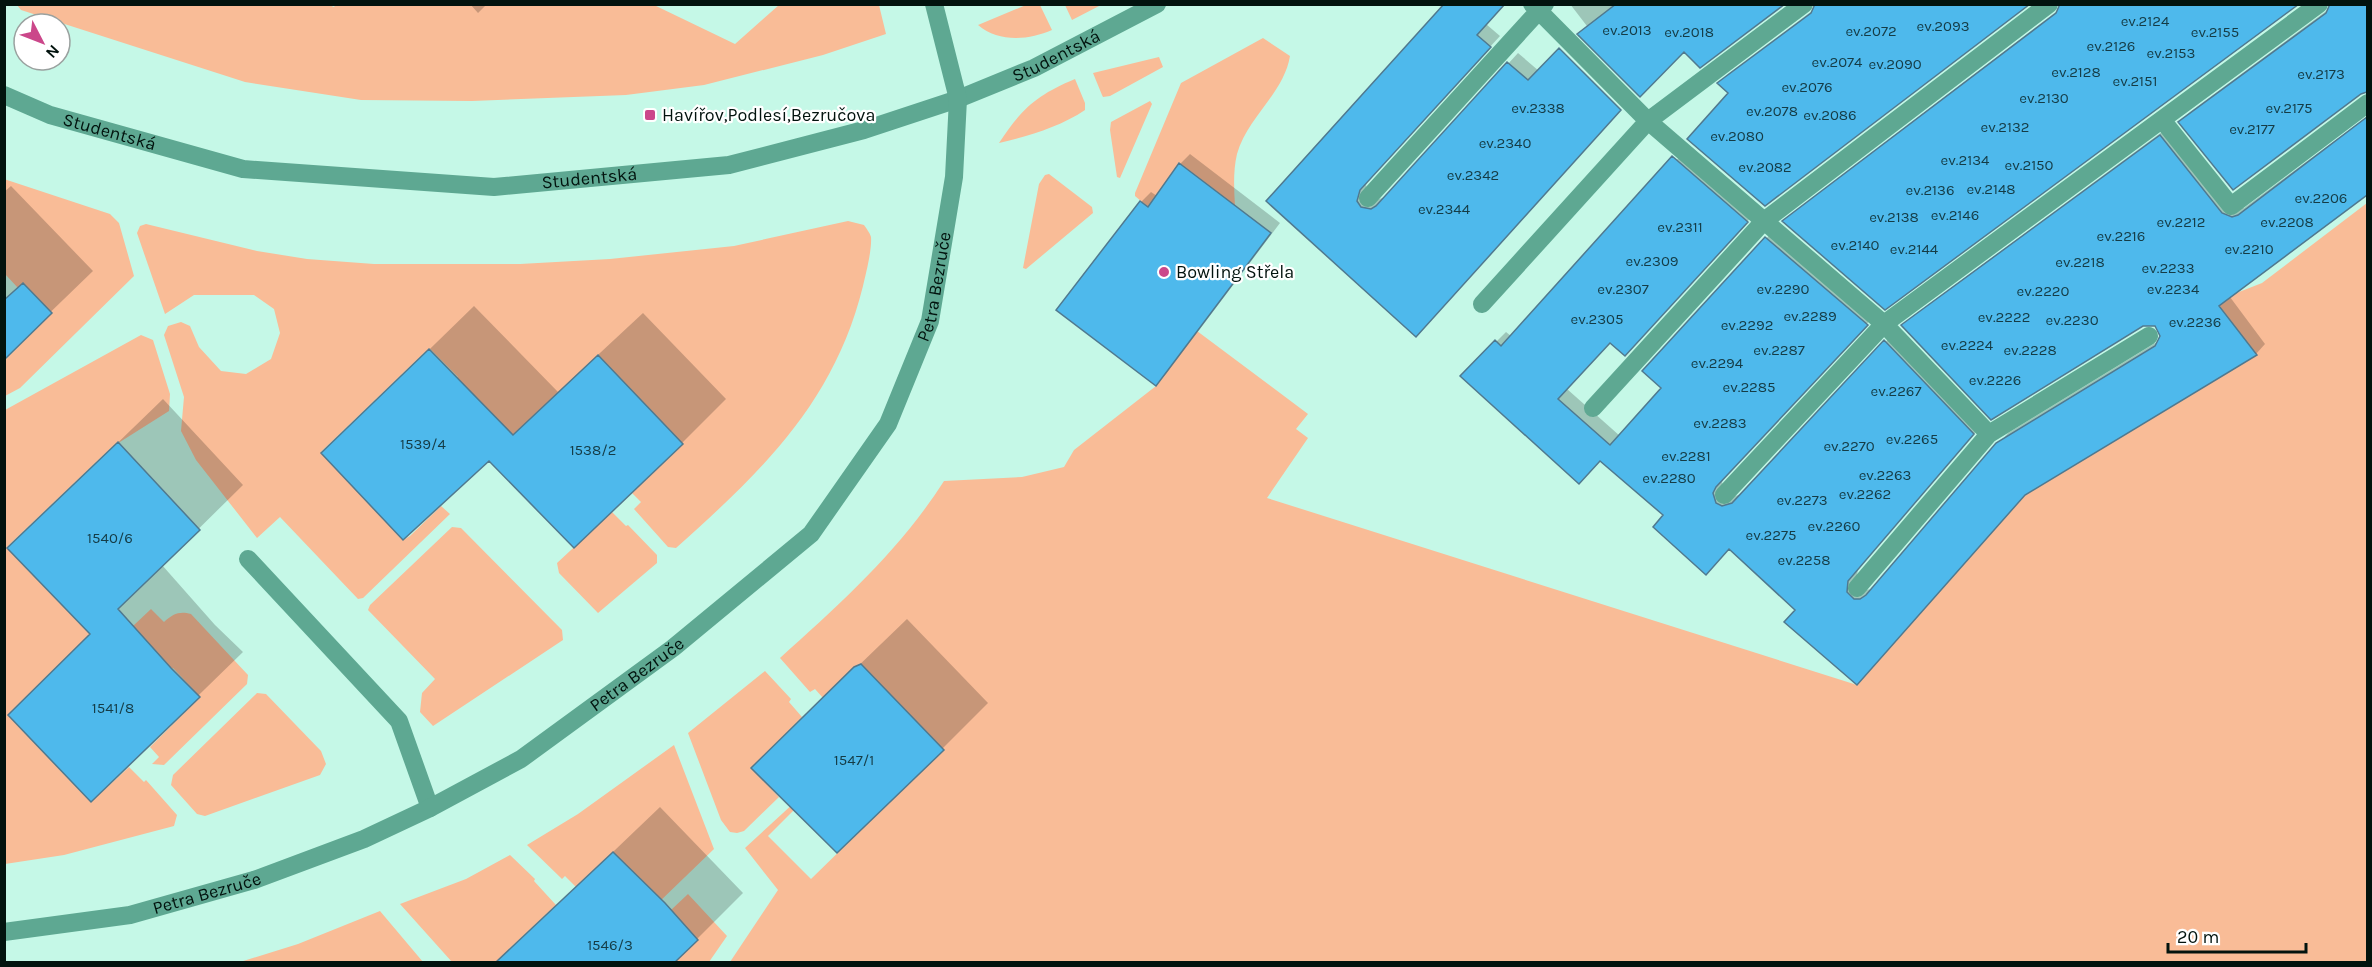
<svg xmlns="http://www.w3.org/2000/svg" width="2372" height="967" font-family="Karla,sans-serif">
	<style>
		.green { fill: #f9bc97 }
		.shadow { fill: #0003 }
		.building { fill: #4eb9ec; stroke: #50798f; stroke-width: 1.5 }
		.lines { fill: none; stroke-linecap: round; stroke-linejoin: round }
		.lane { stroke: #5ea892; stroke-width: 18 }
		.street { stroke: #5ea892; stroke-width: 18 }
		.poi-dot { fill: #cb478a; stroke: #fff; stroke-width: 2 }
		.labels { text-anchor: middle; stroke-width: 4.5; stroke-linejoin: round; paint-order: stroke }
		.number-label { font-size: 15px; fill: #153c46 }
		.street-label { font-size: 18px; fill: #02130e; stroke: #fff }
		.poi-label { font-size: 18px; fill: #02130e; stroke: #fff; text-anchor: start }
	</style>
	<rect width="100%" height="100%" fill="#c5f8e7"/>
	<path class="green" d="M329,5L334,7L336,4L654,5L735,44L779,5H879L886,34L823,55L704,85L626,95L472,101L361,100L245,82L21,10L17,5Z
		M1026,5H1040L1052,30C1029,40 999,43 978,25Z
		M1065,5H1101L1072,20Z
		M1263,38L1290,56C1284,93 1247,118 1237,154C1233,171 1234,189 1235,206L1179,164L1148,207L1135,196V193L1181,83Z
		M1159,57L1163,67L1110,96L1103,97L1102,95L1093,73Z
		M1075,79L1085,103V110C1060,127 1028,136 999,143C1022,108 1037,95 1075,79Z
		M1150,101L1152,104L1120,178L1117,177L1110,130L1111,122Z
		M1049,174L1092,207L1093,213L1026,269L1023,268L1039,184L1045,175Z
		M4,179L110,214L119,223L134,276L20,388L5,396V360L52,313L24,284L18,288L5,274Z
		M2367,203V962H730L778,890L745,848L795,802L798,806L768,836L811,879L940,753L861,664L823,698L815,689L810,692L780,658C841,603 900,550 944,481L1022,477L1064,467L1074,450L1156,386L1197,331L1308,414L1296,429L1308,438L1267,498L1857,685L2025,495L2256,355L2216,301L2262,283Z
		M848,221L864,225C866,228 870,233 871,237C872,250 866,273 863,286C834,403 762,471 676,548L668,547L634,509L641,502L632,493L678,449L513,435L484,405L479,410L453,382L458,377L430,349L424,353L321,452L403,540L410,536L441,506L450,514L363,598L358,599L280,517L257,538L196,460L181,431L184,397L164,335L168,326L181,322L190,326L199,347L221,371L246,374L271,359L280,333L274,309L254,295H194L165,314L137,233L140,226L146,224L257,251L307,259L374,264H520L610,259L734,246Z
		M141,335L153,340L170,394L169,411L112,447L7,547L90,634L8,715L91,802L129,767L144,782L146,780L177,815L174,826L64,855L5,864V410Z
		M612,512L626,526L628,525L657,555V563L598,613L559,573L557,563Z
		M452,527L461,528L562,630L563,640L433,726L420,712L422,693L435,679L368,610L370,605Z
		M151,609L164,622C173,614 179,611 191,614L248,675L247,684L164,765L152,764L159,757L150,747L200,697L173,668L167,672L133,626Z
		M765,671L791,699L789,702L802,717L752,768L779,797L744,831L737,833L730,832L721,820L688,733Z
		M257,693L266,694L321,751L326,764L320,775L205,816L197,814L171,785L173,775Z
		M674,745L714,849L656,905L642,881L614,853L576,887L565,876L562,879L527,845L578,814Z
		M510,855L535,879L534,881L556,905L508,950L510,962H452L400,904L466,879Z
		M688,894L727,936L709,962H674L671,910Z
		M380,911L423,962H240L298,944Z"/>
	<path class="shadow" d="M470,4H487L478,13Z
		M1570,4H1782L1684,50L1640,95Z
		M2027,4L1730,93L1719,83L1729,73L1816,8Z
		M2297,4L1784,221L1794,212L2061,8Z
		M2331,4H2368V92L2180,122L2190,112L2329,9Z
		M1486,24L1500,36L1369,179L1366,185L1370,196L1377,200L1387,196L1518,53L1539,71L1426,325L1268,201Z
		M2368,116V193L2230,297L2265,344L2256,354L2027,493L1857,683L1797,610L1730,548L1665,515L1600,459L1462,376L1506,332L1511,336L1686,150L1757,211L1635,344L1610,341L1567,389L1620,436L1663,388L1644,371L1776,228L1876,314L1725,476L1722,482L1726,493L1733,497L1743,493L1895,332L1983,424L1858,569L1856,582L1865,590L1872,589L2008,433L2160,340L2162,336L2156,325L1903,326L1913,316L2170,126L2232,203L2244,208Z
		M1190,154L1280,223L1166,374L1156,384L1141,202L1151,192L1157,196L1180,164Z
		M11,186L93,271L4,357V192Z
		M474,306L558,392L643,313L726,399L682,443L489,459L323,453Z
		M163,399L243,485L162,565L215,625L243,652L91,800L92,634L9,548Z
		M907,619L988,703L942,749L800,722Z
		M660,807L743,893L697,939L505,955Z"/>
	<path class="building" d="M1444,4H1505L1477,35L1491,47L1360,190L1357,201L1361,207L1371,209L1376,206L1507,62L1528,80L1559,48L1621,110L1416,337L1266,201Z
		M1616,4H1785L1700,68L1684,52L1640,97L1577,34Z
		M1815,4H2030L1765,206L1687,139L1728,93L1717,83L1811,13Z
		M2060,4H2299L1885,310L1782,221L2056,13Z
		M2330,4H2367V92L2361,94L2233,190L2178,122L2326,13Z
		M2367,117V195L2219,306L2257,355L2025,495L1857,685L1784,622L1795,610L1729,549L1706,575L1653,527L1663,515L1600,461L1579,484L1460,376L1495,340L1501,346L1672,156L1748,222L1625,356L1610,343L1558,399L1610,445L1661,388L1642,371L1765,237L1868,325L1716,487L1713,493L1716,503L1722,506L1732,503L1884,340L1974,434L1848,581L1847,592L1854,599H1860L1866,595L1996,443L2155,346L2160,336L2155,326H2143L1991,420L1901,325L2160,135L2222,213L2232,217L2238,215Z
		M1179,163L1271,233L1156,386L1056,310L1140,201L1148,207Z
		M23,283L52,313L4,360V300Z
		M429,349L513,435L598,355L683,444L574,548L489,461L403,540L321,453Z
		M118,442L200,530L118,609L171,668L200,697L91,802L8,715L90,634L7,548Z
		M861,664L944,750L837,853L751,768L854,667Z
		M613,852L665,903L698,940L674,963H495Z"/>
	<g class="lines">
		<path class="lane" d="M1532,4L1648,121L1884,324L1989,434
			M2163,121L2231,206L2368,103
			M1368,198L1545,4
			M1482,304L1648,121L1804,4
			M1593,408L1764,221L2049,4
			M1724,495L1884,324L2319,4
			M248,559L399,721L430,808
			M1857,588L1989,434L2149,336"/>
		<g class="street">
			<path id="s1" d="M4,95L50,115L243,169L494,187L729,165L864,130L958,99L1034,68L1157,4"/>
			<path id="s2" d="M4,932L130,915L254,880L364,839L430,808L521,759L673,648L811,534L888,424L930,321L954,177L958,99L934,4"/>
		</g>
	</g>
	<g class="poi-dot">
		<rect x="644" y="109" width="12" height="12" rx="3"/>
		<circle cx="1164" cy="272" r="6"/>
	</g>
	<g class="labels">
		<g class="number-label">
			<text x="2145" y="26">ev.2124</text>
			<text x="1943" y="31">ev.2093</text>
			<text x="1627" y="35">ev.2013</text>
			<text x="1871" y="36">ev.2072</text>
			<text x="1689" y="37">ev.2018</text>
			<text x="2215" y="37">ev.2155</text>
			<text x="2111" y="51">ev.2126</text>
			<text x="2171" y="58">ev.2153</text>
			<text x="1837" y="67">ev.2074</text>
			<text x="1895" y="69">ev.2090</text>
			<text x="2076" y="77">ev.2128</text>
			<text x="2321" y="79">ev.2173</text>
			<text x="2135" y="86">ev.2151</text>
			<text x="1807" y="92">ev.2076</text>
			<text x="2044" y="103">ev.2130</text>
			<text x="1538" y="113">ev.2338</text>
			<text x="2289" y="113">ev.2175</text>
			<text x="1772" y="116">ev.2078</text>
			<text x="1830" y="120">ev.2086</text>
			<text x="2005" y="132">ev.2132</text>
			<text x="2252" y="134">ev.2177</text>
			<text x="1737" y="141">ev.2080</text>
			<text x="1505" y="148">ev.2340</text>
			<text x="1965" y="165">ev.2134</text>
			<text x="2029" y="170">ev.2150</text>
			<text x="1765" y="172">ev.2082</text>
			<text x="1473" y="180">ev.2342</text>
			<text x="1991" y="194">ev.2148</text>
			<text x="1930" y="195">ev.2136</text>
			<text x="2321" y="203">ev.2206</text>
			<text x="1444" y="214">ev.2344</text>
			<text x="1955" y="220">ev.2146</text>
			<text x="1894" y="222">ev.2138</text>
			<text x="2181" y="227">ev.2212</text>
			<text x="2287" y="227">ev.2208</text>
			<text x="1680" y="232">ev.2311</text>
			<text x="2121" y="241">ev.2216</text>
			<text x="1855" y="250">ev.2140</text>
			<text x="1914" y="254">ev.2144</text>
			<text x="2249" y="254">ev.2210</text>
			<text x="1652" y="266">ev.2309</text>
			<text x="2080" y="267">ev.2218</text>
			<text x="2168" y="273">ev.2233</text>
			<text x="1623" y="294">ev.2307</text>
			<text x="1783" y="294">ev.2290</text>
			<text x="2173" y="294">ev.2234</text>
			<text x="2043" y="296">ev.2220</text>
			<text x="1810" y="321">ev.2289</text>
			<text x="2004" y="322">ev.2222</text>
			<text x="1597" y="324">ev.2305</text>
			<text x="2072" y="325">ev.2230</text>
			<text x="2195" y="327">ev.2236</text>
			<text x="1747" y="330">ev.2292</text>
			<text x="1967" y="350">ev.2224</text>
			<text x="1779" y="355">ev.2287</text>
			<text x="2030" y="355">ev.2228</text>
			<text x="1717" y="368">ev.2294</text>
			<text x="1995" y="385">ev.2226</text>
			<text x="1749" y="392">ev.2285</text>
			<text x="1896" y="396">ev.2267</text>
			<text x="1720" y="428">ev.2283</text>
			<text x="1912" y="444">ev.2265</text>
			<text x="423" y="449">1539/4</text>
			<text x="1849" y="451">ev.2270</text>
			<text x="593" y="455">1538/2</text>
			<text x="1686" y="461">ev.2281</text>
			<text x="1885" y="480">ev.2263</text>
			<text x="1669" y="483">ev.2280</text>
			<text x="1865" y="499">ev.2262</text>
			<text x="1802" y="505">ev.2273</text>
			<text x="1834" y="531">ev.2260</text>
			<text x="1771" y="540">ev.2275</text>
			<text x="110" y="543">1540/6</text>
			<text x="1804" y="565">ev.2258</text>
			<text x="113" y="713">1541/8</text>
			<text x="854" y="765">1547/1</text>
			<text x="610" y="950">1546/3</text>
		</g>
		<g class="street-label">
			<text dy="6" stroke="none"><textPath href="#s1" startOffset="1084">Studentská</textPath></text>
			<text dy="6" stroke="none"><textPath href="#s1" startOffset="112">Studentská</textPath></text>
			<text dy="6" stroke="none"><textPath href="#s1" startOffset="598">Studentská</textPath></text>
			<text dy="6" stroke="none"><textPath href="#s2" startOffset="1197">Petra Bezruče</textPath></text>
			<text dy="6" stroke="none"><textPath href="#s2" startOffset="693">Petra Bezruče</textPath></text>
			<text dy="6" stroke="none"><textPath href="#s2" startOffset="207">Petra Bezruče</textPath></text>
		</g>
		<g class="poi-label">
			<text x="662" y="121">Havířov,Podlesí,Bezručova</text>
			<text x="1176" y="278">Bowling Střela</text>
		</g>
	</g>
	<rect width="2372" height="967" fill="none" stroke="#02130e" stroke-width="12"/>
	<g transform="translate(42 42) rotate(132)"><circle r="28" fill="#ffffff" stroke="#9aa19f" stroke-width="1.5"/>
	<path d="M0-4.5L10 22L0 15L-10 22Z" fill="#cb478a"/>
	<text y="-9" font-size="16" font-weight="bold" text-anchor="middle" fill="#02130e">N</text>
	</g>
	<path d="M2168 943v9h138v-9" fill="none" stroke="#02130e" stroke-width="3"/>
	<text x="2177" y="943" font-size="18" fill="#02130e" stroke="#ffffff" stroke-width="4.5" paint-order="stroke">20 m</text>
</svg>
